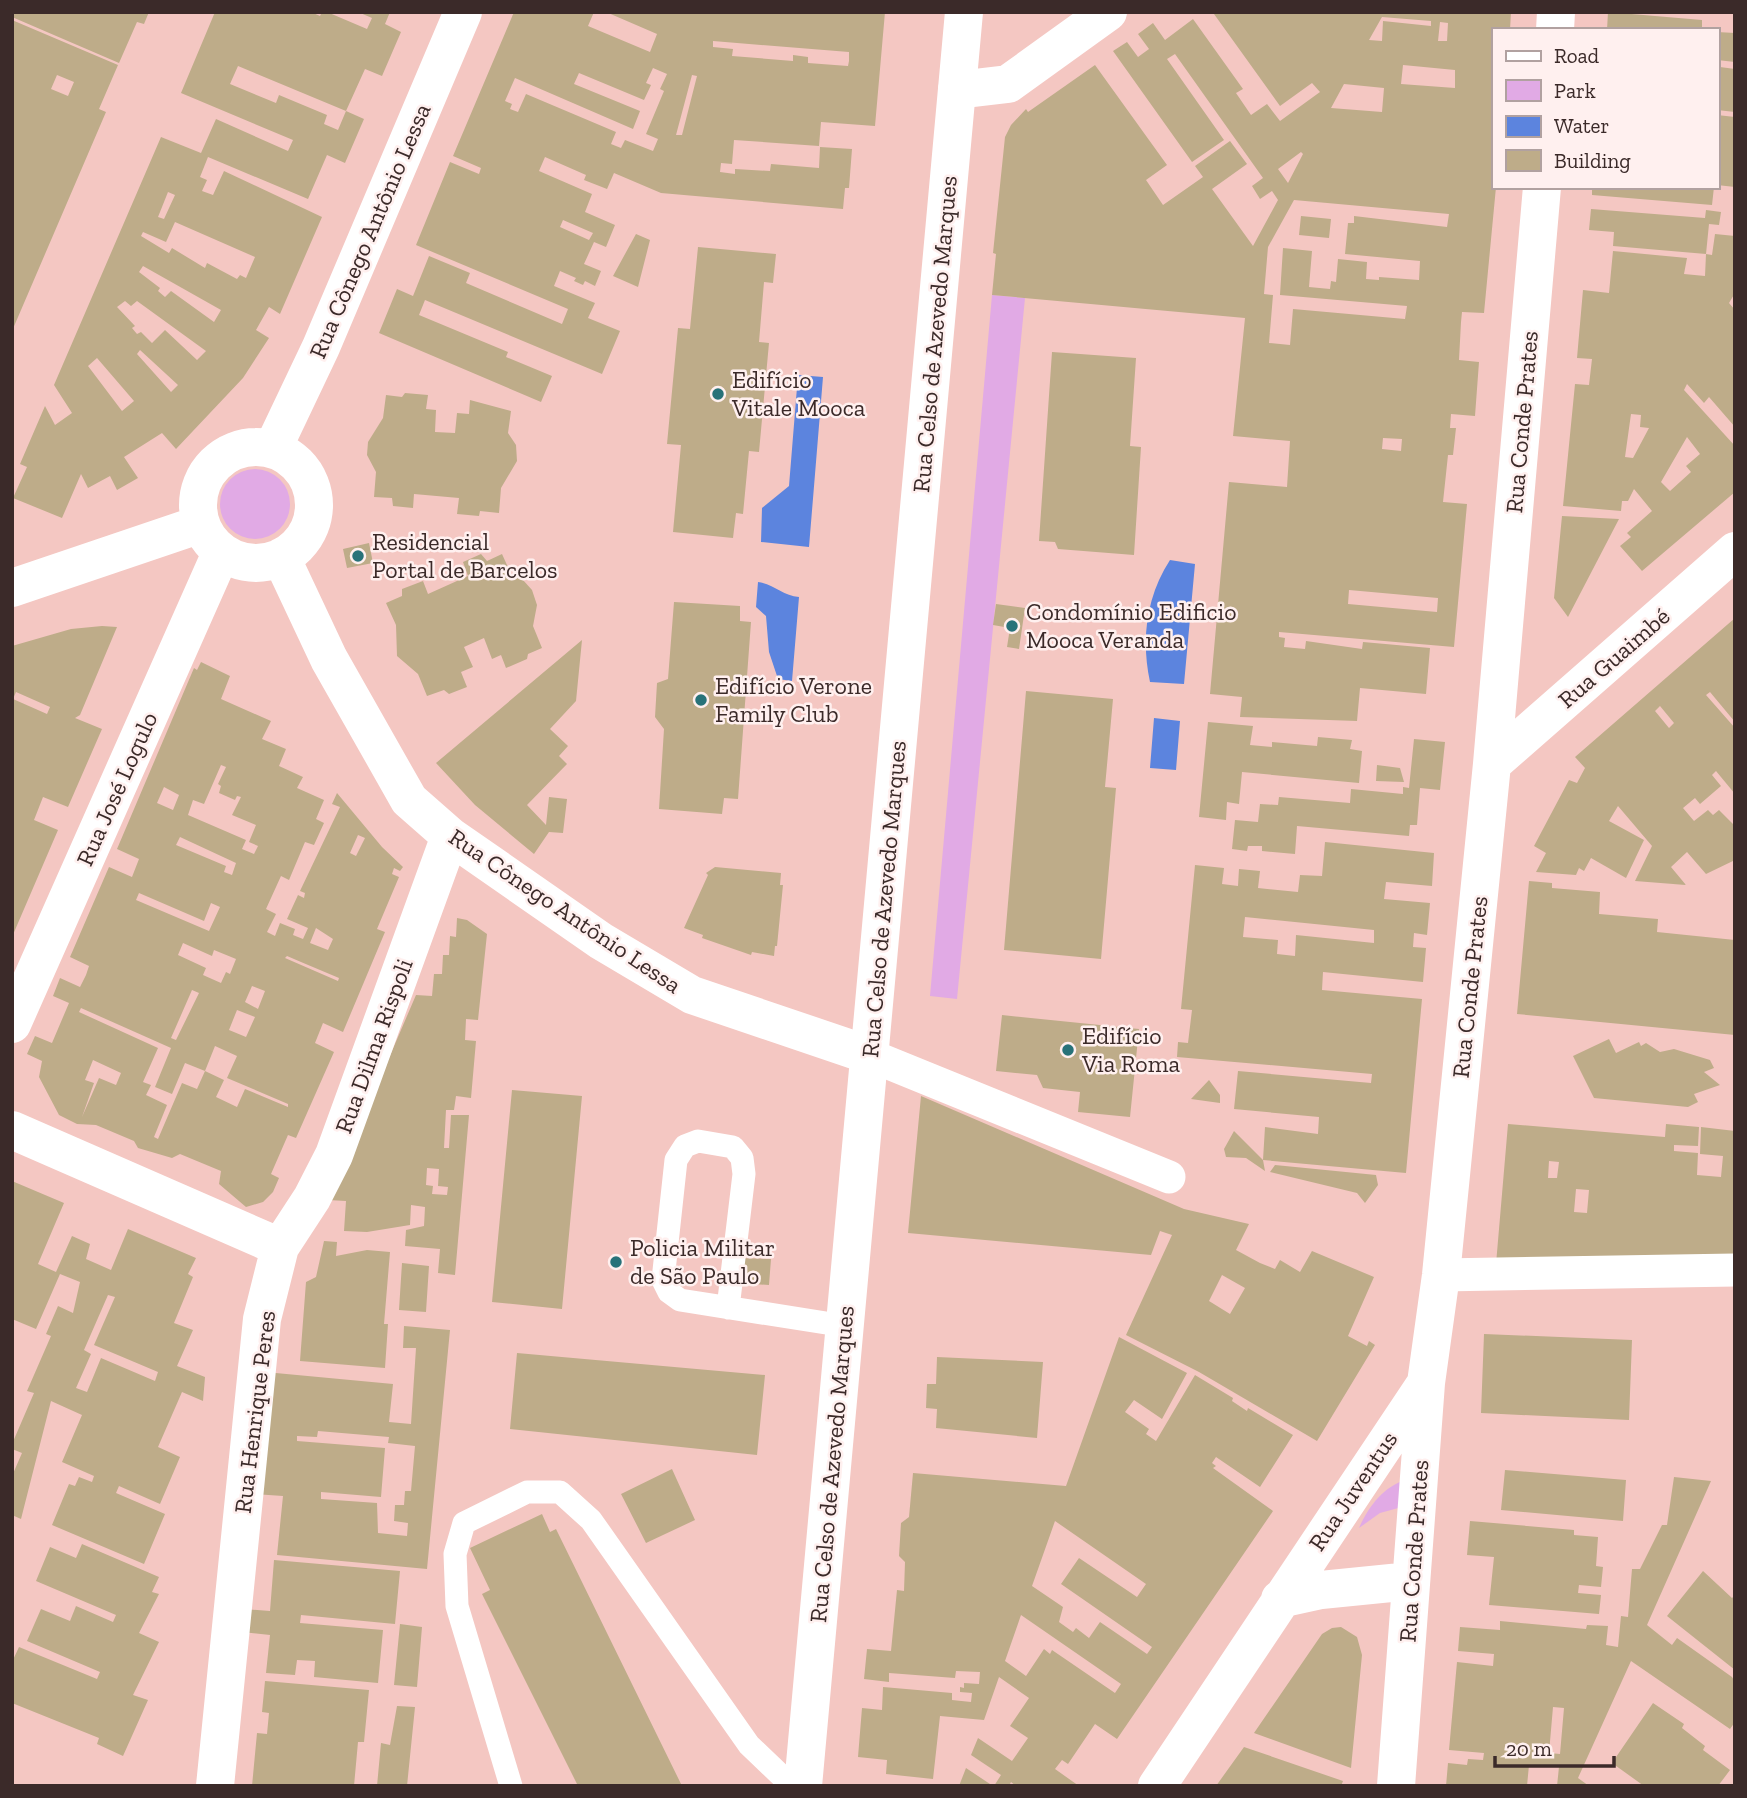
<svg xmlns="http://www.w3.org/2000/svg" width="1747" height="1798" font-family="'Zilla Slab',serif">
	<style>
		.green { fill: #e1aae5 }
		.water { fill: #5c84de }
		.building { fill: #beac89; fill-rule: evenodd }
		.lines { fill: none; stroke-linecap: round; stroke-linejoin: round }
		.service { stroke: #fff; stroke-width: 23 }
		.pedestrian { stroke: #fff; stroke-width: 33 }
		.minor { stroke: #fff; stroke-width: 38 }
		.secondary { stroke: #fff; stroke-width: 38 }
		.poi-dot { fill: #287279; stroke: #fff0ef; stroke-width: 2.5 }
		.labels { text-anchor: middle; stroke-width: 5; stroke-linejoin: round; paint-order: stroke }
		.street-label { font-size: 24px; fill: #3b2a29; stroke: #fff0ef }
		.poi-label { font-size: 24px; fill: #3b2a29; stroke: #fff0ef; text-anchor: start }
	</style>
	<rect width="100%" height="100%" fill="#f4c7c2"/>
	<path class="green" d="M992,295L1025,298L957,999L930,996Z
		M220 504a35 35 0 1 1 70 0a35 35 0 1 1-70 0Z
		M1407,1479L1402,1507L1380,1513L1359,1528C1369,1506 1383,1487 1407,1479Z"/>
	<path class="water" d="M798,375L823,377L809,547L761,542L762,508L789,486Z
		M1170,560L1195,564L1184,684L1150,682C1141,640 1146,597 1170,560Z
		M758,582C774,584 783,596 799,597L792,681L778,679L769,652L766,616L756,607Z
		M1154,718L1180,721L1176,770L1150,768Z"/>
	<path class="building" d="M12,12H149L144,24L137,22L119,63L12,17Z
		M215,12H311L320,16L322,12H327L367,29L372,18L358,12H390L385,24L401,32L382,76L365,69L346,111L238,66L230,84L276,103L279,95L327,115L324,124L338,130L346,111L364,119L345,163L327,155L308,199L208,157L200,177L207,180L202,191L213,195L224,171L322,217L280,314L269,307L256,330L269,338L243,378L176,449L162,433L124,457L138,478L117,490L110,476L88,488L81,474L62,518L13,498L27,467L20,464L45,406L55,425L72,413L54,385L161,137L201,153L216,119L288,151L293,140L181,93ZM168,192L175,195L164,219L158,217ZM175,222L255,257L246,278L240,275L237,279L207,263L205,268L172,248L169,253L141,236L143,232L166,242ZM143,266L221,310L214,322L171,291L165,297L158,291L160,288L139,272ZM125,301L131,306L137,301L206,351L197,360L165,330L152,343L141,332L137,334L132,328L135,326L117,307ZM140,350L178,385L171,392L137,354ZM97,358L134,401L122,411L88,366Z
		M514,12H594L588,26L650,52L657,34L606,12H885L875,126L821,122L819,146L734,140L732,164L721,163L720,172L735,174V169L770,171L771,164L819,168L820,147L852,149L849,188H845L843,209L661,193L614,173L607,189L584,180L586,175L545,157L539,171L592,194L585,212L615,225L606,247L594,242L584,264L601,271L595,286L585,281L583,285L574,281L576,278L560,271L554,286L595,303L588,318L620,331L602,374L425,300L419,315L508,352L506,357L552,376L541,402L379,333L397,289L413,296L429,256L470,273L466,283L562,324L568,309L416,245L450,162L479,174L481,168L453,156ZM713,41L849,52V61L848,66L808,63V57L793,55V61L732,56L733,49L713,47ZM653,68L667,74L660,89L664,91L646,134L658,139L653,151L625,140L621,148L611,144L616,132L526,94L518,112L510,109L512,104L505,101L515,78L633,129L640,111L574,84L579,73L644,100L651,85L646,83ZM692,75L697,76L682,135H676ZM563,220L593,233L589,240L560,227Z
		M1216,12H1511L1510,30H1493V187H1496L1484,313L1462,312L1461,322L1459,360L1479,362L1475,416L1451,414L1450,428H1456L1453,455H1448L1443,502L1467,504L1454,647L1279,632V637L1285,638L1284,647L1305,649L1306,641L1362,649L1363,642L1430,648L1426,694L1360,688L1357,721L1240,717L1242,697L1210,694L1229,482L1287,487L1290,441L1233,436L1245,318L992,295L996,254L993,253L1005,137L1011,125L1026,109L1028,112L1095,65L1167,165L1146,180L1163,205L1203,177L1195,166L1230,141L1247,164L1212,189L1253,246L1278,200L1272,191L1260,199L1252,186L1263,178L1175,54L1167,59L1224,140L1192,162L1113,51L1127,42L1138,57L1149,49L1138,34L1153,23L1165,40L1193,19L1243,89L1236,93L1251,115L1267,104L1280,121L1320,92L1312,83L1280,106L1214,14ZM1382,17L1431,21V26L1383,21L1382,41L1369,40ZM1440,22L1448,23L1447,41H1438ZM1403,65L1455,70V88L1401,84ZM1344,84L1384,88L1382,112L1331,108ZM1301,152L1303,154L1288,183L1278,169ZM1294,200L1449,214L1447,227L1354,216V223H1348L1345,254L1420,261L1419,280L1379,277V280L1366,279L1367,262L1338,259L1336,282L1331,281L1330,289L1309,287L1312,251L1283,248L1280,295L1407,306L1405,319L1293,309L1290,345L1269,343L1273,295L1264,294L1268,247ZM1383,438L1402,439L1401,451L1382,449ZM1349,590L1438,598L1437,612L1348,604Z
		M1608,12L1702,20V30H1607Z
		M12,20L118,65L99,109L106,112L12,331ZM57,75L74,82L68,96L51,89Z
		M1717,32L1735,33V62L1717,60Z
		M1720,67L1735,69V112L1717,110Z
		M1717,115L1735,117V187L1717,185Z
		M1592,187H1714L1712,205L1592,195Z
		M1591,209L1705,218L1706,210L1721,212L1719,225L1709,224L1706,254L1712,255L1715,234L1735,236V293L1729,303L1735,310V427L1709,397L1704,403L1687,384L1684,390L1735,446V492L1642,571L1620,546L1631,537L1627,533L1652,511L1634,489L1628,501H1622L1621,511L1563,506L1575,384L1589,385L1592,359L1577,358L1583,290L1609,293L1613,251L1687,258L1684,274L1705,276L1706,254L1613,246L1614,232L1589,230ZM1631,414L1641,415L1640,427L1649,428L1633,458L1625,457ZM1687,437L1700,454L1686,466L1691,472L1670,491L1661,482Z
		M1301,216L1331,219L1329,238L1299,235Z
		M636,234L650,240L638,287L613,276Z
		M698,247L776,254L773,283L764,282L759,342L769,343L759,452L749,451L743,514L736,513L733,538L673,532L681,445L667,444L678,328L690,329Z
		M1052,352L1136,358L1130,446L1141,447L1134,555L1058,549L1055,542L1039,541Z
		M405,393L428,395L426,409L436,410L435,432L455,433L457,413L469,414L470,400L511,411L508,433L516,445L517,461L501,488L499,513L480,511L479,516L457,514L459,498L414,494L413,508L393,506L392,498L374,497L376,472L367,455L368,442L383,418L386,395L402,397Z
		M1562,516L1619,519L1568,617L1554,598Z
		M369,543L373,563L347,568L343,549Z
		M481,554L487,561L502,554L511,574L523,580L532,590L537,605L533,626L542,648L528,654L527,659L506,668L501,655L492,659L484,638L464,647L473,667L461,672L467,687L449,694L444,690L427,696L418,674L397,656L396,625L386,603L402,596V589L423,581L428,594L468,576L463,562Z
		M674,602L740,606V621L751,622L738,799L724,798L722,814L659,809L664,729L655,717L657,683L668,679Z
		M996,604L1025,608L1019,649L1007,647L1010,628L993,625Z
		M1735,618V722L1710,692L1706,695L1735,728V794L1716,771L1712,775L1721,786L1700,804L1695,798L1683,808L1694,821L1708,810L1713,815L1719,810L1733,824L1735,860L1706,874L1687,852L1671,867L1686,885L1635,881L1652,846L1618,806L1609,821L1644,840L1626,878L1591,858L1584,871L1579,868L1576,875L1536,872L1546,853L1534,846L1569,780L1577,783L1585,768L1575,757ZM1660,706L1674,723L1669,728L1655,711Z
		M102,626L117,627L80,715L75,718L102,729L68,807L43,797L34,820L58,830L12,937V646L71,629ZM16,692L50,707L47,714L13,699Z
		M582,640L576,701L550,729L568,746L559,756L567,764L527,805L546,825L549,797L567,799L563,833L549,832L534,854L475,805L436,763Z
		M201,662L230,676L221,699L271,721L262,739L286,749L279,766L303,777L297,788L324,800L316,819L324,823L314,845L305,842L289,880L281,876L266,909L276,914L267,932L275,936L280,923L295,929L293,935L303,939L308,928L287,919L298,895L304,898L305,893L300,891L340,807L332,804L337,793L382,847L403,867L400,871L394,868L392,874L399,877L377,929L385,932L343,1032L323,1023L315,1043L334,1052L296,1138L288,1135L271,1174L279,1178L273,1192L263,1202L246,1207L219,1184L221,1171L180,1154L172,1158L138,1148L134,1141L96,1125L77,1124L59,1115L39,1077L42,1061L27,1054L35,1036L52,1043L69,1003L53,996L60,978L80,987L86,975L89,966L70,957L109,867L132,877L139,859L117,849L194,668L197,670ZM221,765L226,767L218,784L221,786L219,793L235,800L237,796L241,797L232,815L256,825L249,842L258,846L254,854L242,849L246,840L188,815L193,800L204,804ZM164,787L179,795L173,810L157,803ZM358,835L365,838L356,856L350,853ZM180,837L236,863L232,875L224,872L226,866L176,845ZM139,893L204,921L211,903L220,907L209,931L136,900ZM316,928L333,939L328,950L310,943ZM183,943L212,956L214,950L236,959L230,974L226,972L221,983L203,975L206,968L178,955ZM287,956L301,962L339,978L338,981L285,958ZM252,986L265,991L258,1009L245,1002ZM192,990L199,993L176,1040L171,1038ZM81,1008L171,1048L155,1087L172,1094L185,1063L205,1071L215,1046L237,1056L227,1078L288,1104V1107L245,1089L237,1107L216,1097L224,1080L205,1071L197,1089L182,1083L158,1139L154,1137L167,1105L146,1095L151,1085L143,1082L158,1048L79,1012ZM237,1010L255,1017L246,1037L229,1030ZM93,1060L121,1073L116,1085L99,1078L82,1117L94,1083L85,1080Z
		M1026,691L1113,699L1105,787L1116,788L1101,959L1004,950Z
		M1208,722L1253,726L1250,745L1272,747V742L1317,746L1318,737L1352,740L1350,749L1362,751L1359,783L1242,772L1239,804L1227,802L1226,820L1199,817Z
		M1414,739L1445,742L1440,790L1420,788L1417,825H1410L1409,836L1297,826L1295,854L1262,851V846H1248L1247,851L1232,849L1235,820L1258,822L1260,804L1278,805L1279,797L1350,803L1351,789L1403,794V787L1409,788Z
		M1377,765L1400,768L1404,782L1376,781Z
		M1325,842L1434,853L1432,886L1386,882L1384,899L1430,903L1427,935L1414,933L1413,947L1426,948L1423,982L1323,972L1322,990L1422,999L1406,1173L1263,1160L1265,1171L1246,1158L1226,1157L1224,1149L1234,1131L1263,1160L1265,1127L1318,1134L1319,1117L1234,1109L1238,1071L1371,1083L1372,1074L1177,1057L1178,1042L1188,1043L1192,1010L1181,1009L1195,865L1224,868L1222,884L1238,886L1239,869L1260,871L1258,888L1298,892L1300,875L1322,876ZM1245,917L1374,930V943L1296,935L1295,956L1277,954L1278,940L1243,937Z
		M715,867L781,873L780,885H783L777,946H775L774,956L752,952L751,955L702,938L703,935L684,928L708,875L706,873Z
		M1529,881L1552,883V888L1600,892L1599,914L1658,919L1657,932L1735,940V1035L1517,1014Z
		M457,918L467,920L487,934L478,1020L466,1019L465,1040L476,1041L471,1098L456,1096L454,1110H446L444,1148H449L451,1115H469L455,1275L438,1273L440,1249L405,1246L406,1230L424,1226L425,1207L411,1205L410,1225L367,1232L344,1231L346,1201L328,1200L416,995L432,996L434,974H442L443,955H449L450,936L456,937ZM427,1168L439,1169L438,1186L448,1187L447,1195L432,1194L433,1186L426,1185Z
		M1002,1015L1139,1029L1130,1117L1078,1112L1080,1092L1043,1088L1037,1075L996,1071Z
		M1609,1039L1616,1053L1639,1042L1641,1046L1646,1043L1660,1052L1674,1049L1710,1060L1714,1068L1704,1072L1720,1085L1694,1094L1698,1102L1688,1107L1594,1098L1573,1056Z
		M1209,1080L1220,1095V1103L1191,1099Z
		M512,1090L582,1096L562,1309L492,1302Z
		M921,1096L1184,1209L1249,1224L1236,1250L1260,1263L1275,1269L1280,1260L1300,1272L1312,1251L1374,1277L1348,1336L1367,1346L1369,1341L1375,1345L1317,1441L1199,1372L1126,1335L1172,1235L1160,1231L1151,1255L908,1233ZM1222,1275L1245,1288L1230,1314L1209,1301Z
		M1508,1124L1665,1137L1666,1124L1699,1127L1698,1146L1674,1145V1151L1698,1153L1697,1175L1721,1177L1723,1156L1700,1154L1701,1127L1735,1131V1255L1496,1264ZM1549,1161L1559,1162L1557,1178H1548ZM1576,1189L1589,1190L1587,1213L1574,1212Z
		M1275,1165L1376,1175L1378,1185L1365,1203L1357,1193L1270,1172Z
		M12,1181L64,1203L38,1264L56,1272L72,1236L90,1244L86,1259L111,1270L128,1229L196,1258L188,1274L193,1277L174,1323L193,1330L177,1366L205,1377L203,1401L182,1392L158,1447L180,1457L160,1504L119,1486L116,1493L165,1514L144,1564L52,1525L69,1484L75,1486L79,1477L92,1482L94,1476L62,1462L82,1415L51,1401L21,1519L12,1515V1476L22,1453L12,1449V1444L34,1393L27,1391L51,1336L46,1334L58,1306L73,1313L80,1282L60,1274L36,1329L12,1319ZM108,1295L115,1297L94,1345L158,1372L155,1381L101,1358L87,1392L76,1388L91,1354L84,1350Z
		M324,1241L337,1242L336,1256L367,1250L390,1252L384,1324H388L385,1368L300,1361L306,1282L316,1277Z
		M738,1258L771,1259L769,1285L736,1283Z
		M402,1263L429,1266L426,1312L399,1310Z
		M404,1326L450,1330L427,1569L277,1555L283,1496L254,1494L265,1372L393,1384L389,1422L411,1424L416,1348H403ZM318,1431L389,1437L388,1443L415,1446L411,1491H405L404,1505H395L394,1521L408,1523L407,1536L378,1533L377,1503L321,1499V1492L381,1497L385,1448L297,1441V1436L317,1437Z
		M1484,1334L1632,1340L1629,1420L1481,1413Z
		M1119,1337L1187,1373L1162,1419L1134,1400L1125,1412L1149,1429L1146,1434L1156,1441L1195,1375L1233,1398L1232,1401L1247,1411L1248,1408L1293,1435L1260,1487L1216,1457L1212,1463L1216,1466L1213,1468L1273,1511L1117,1739L1095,1724L1068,1764L1062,1760L1055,1769L1079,1786H1016L1011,1782L1009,1786H994L1001,1775L971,1755L978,1738L1012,1761L1028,1738L1010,1726L1029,1698L999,1677L984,1720L940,1716L933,1779L886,1774L887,1760L858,1757L862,1708L882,1710L883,1687L952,1693V1700L971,1702L972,1693L960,1692V1687L964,1688V1683L979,1684L980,1672L956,1671L955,1678L889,1673V1682L864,1679L867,1649L891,1651L897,1590L904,1591L905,1562L899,1556L901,1523L909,1517L913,1473L1066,1486ZM1055,1521L1146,1584L1137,1597L1079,1558L1061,1584L1152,1647L1147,1654L1100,1622L1089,1638L1076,1628L1073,1632L1059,1622L1063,1607L1032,1586ZM1021,1615L1121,1684L1115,1693L1052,1650L1050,1654L1044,1649L1026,1676L1005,1661Z
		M517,1353L765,1375L757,1455L510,1429Z
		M937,1357L1043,1362L1037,1438L936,1428L937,1409L926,1408L927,1384H936Z
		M672,1469L695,1520L646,1543L621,1494Z
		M1505,1470L1626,1480L1623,1521L1501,1510Z
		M1674,1477L1711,1481L1647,1625L1672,1645L1677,1638L1732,1677L1735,1682V1722L1730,1729L1631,1661L1578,1778L1589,1786H1557L1559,1767L1529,1765L1527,1786H1446L1448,1763L1467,1765L1468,1759L1483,1760L1484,1753L1449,1750L1457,1662L1493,1666L1494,1654L1458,1651L1460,1627L1500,1630V1621L1586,1629L1587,1625L1608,1626L1606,1645L1618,1647L1621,1616L1628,1617L1632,1569H1640L1662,1525H1667ZM1553,1707L1564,1708L1560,1754L1549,1753Z
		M542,1514L550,1532L556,1529L682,1786H578L482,1594L490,1590L470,1548Z
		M1470,1521L1574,1530V1535L1598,1537L1596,1566L1603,1567L1601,1587L1579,1585L1578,1593L1601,1595L1599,1614L1489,1605L1494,1557L1467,1555Z
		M82,1544L159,1577L152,1592L159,1594L139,1633L159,1642L133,1695L148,1700L123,1756L97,1744L99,1738L12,1703V1662L19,1647L97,1679L100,1672L27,1641L41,1609L70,1621L76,1606L113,1622L116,1615L36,1581L50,1547L76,1558Z
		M274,1560L400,1571L395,1624L301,1615L300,1623L383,1630L378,1683L314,1677L315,1661L297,1660L295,1675L266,1673L270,1635L242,1632L244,1609L270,1611Z
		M1703,1571L1732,1598L1735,1595V1670L1667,1616Z
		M400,1624L422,1627L417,1687L394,1685Z
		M1341,1627L1357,1637L1362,1655L1351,1768L1254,1733L1322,1634L1332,1628Z
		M265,1681L369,1690L364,1742H358L354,1786H252L257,1733L267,1734L269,1713L262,1712Z
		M1653,1703L1684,1724L1682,1728L1705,1746L1703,1750L1730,1770L1718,1786H1644L1612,1763Z
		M397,1706L415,1707L407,1786H377L381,1743L390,1745Z
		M1244,1747L1343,1781L1341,1786H1216Z
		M966,1768L993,1786H959Z"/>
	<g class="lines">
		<path class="service" d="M728,1308L744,1174L742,1158L733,1147L698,1141L685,1146L676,1160L663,1280L669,1292L680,1300L845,1326
			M511,1786L457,1606L455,1554L464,1523L527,1492H560L591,1520L749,1745L792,1786"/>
		<path class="pedestrian" d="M869,1055L1169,1177
			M1441,1275L1735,1270"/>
		<path class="minor" d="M1555,30L1556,12
			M957,90L1008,84L1108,12
			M198 505a58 58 0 1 1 116 0a58 58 0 1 1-116 0Z
			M273,448L321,347L463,12
			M281,557L329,659L409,800L450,836L601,941L692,995L869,1055
			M12,588L201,524
			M1492,764L1735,551
			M12,1024L221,553
			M12,1130L280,1247
			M1280,1599L1321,1590L1411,1581
			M215,1786L262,1319L280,1247L312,1198L334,1155L450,836
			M1157,1786L1424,1386
			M1396,1786L1426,1383L1441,1275L1492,764L1542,187"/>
		<path class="secondary" d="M803,1786L964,12"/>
	</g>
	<g class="poi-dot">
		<circle cx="718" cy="394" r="7"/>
		<circle cx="358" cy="556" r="7"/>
		<circle cx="1012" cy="626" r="7"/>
		<circle cx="701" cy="700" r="7"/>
		<circle cx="1068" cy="1050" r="7"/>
		<circle cx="616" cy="1262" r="7"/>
	</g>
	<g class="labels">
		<g class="street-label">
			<text transform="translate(370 231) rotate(-67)" y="8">Rua Cônego Antônio Lessa</text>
			<text transform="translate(935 334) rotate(-85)" y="8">Rua Celso de Azevedo Marques</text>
			<text transform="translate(1522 422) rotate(-85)" y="8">Rua Conde Prates</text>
			<text transform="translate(1614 658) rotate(-41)" y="8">Rua Guaimbé</text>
			<text transform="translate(117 789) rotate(-66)" y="8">Rua José Logulo</text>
			<text transform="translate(884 899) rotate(-85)" y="8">Rua Celso de Azevedo Marques</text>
			<text transform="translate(565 911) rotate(34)" y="8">Rua Cônego Antônio Lessa</text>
			<text transform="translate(1470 987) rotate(-84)" y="8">Rua Conde Prates</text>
			<text transform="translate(374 1046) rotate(-70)" y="8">Rua Dilma Rispoli</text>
			<text transform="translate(255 1412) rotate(-83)" y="8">Rua Henrique Peres</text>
			<text transform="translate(832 1464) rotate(-85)" y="8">Rua Celso de Azevedo Marques</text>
			<text transform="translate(1353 1491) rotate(-56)" y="8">Rua Juventus</text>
			<text transform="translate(1414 1551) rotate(-86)" y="8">Rua Conde Prates</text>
		</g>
		<g class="poi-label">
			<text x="732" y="388">Edifício<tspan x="732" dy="28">Vitale Mooca</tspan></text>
			<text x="372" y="550">Residencial<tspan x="372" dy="28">Portal de Barcelos</tspan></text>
			<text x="1026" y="620">Condomínio Edificio<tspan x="1026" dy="28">Mooca Veranda</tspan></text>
			<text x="715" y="694">Edifício Verone<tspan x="715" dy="28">Family Club</tspan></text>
			<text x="1082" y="1044">Edifício<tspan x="1082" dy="28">Via Roma</tspan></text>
			<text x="630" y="1256">Policia Militar<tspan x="630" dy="28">de São Paulo</tspan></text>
		</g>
	</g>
	<rect width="1747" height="1798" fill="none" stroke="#3b2a29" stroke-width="28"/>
	<rect x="1492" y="28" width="228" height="161" fill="#fff0ef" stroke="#b1a1a0" stroke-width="2"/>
	<rect x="1506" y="51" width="35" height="10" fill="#ffffff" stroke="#b1a1a0" stroke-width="2"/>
	<text x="1554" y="63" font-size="21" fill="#3b2a29">Road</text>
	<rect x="1506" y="80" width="35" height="21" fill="#e1aae5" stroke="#b1a1a0" stroke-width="2"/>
	<text x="1554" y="98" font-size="21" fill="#3b2a29">Park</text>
	<rect x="1506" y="116" width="35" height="21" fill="#5c84de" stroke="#b1a1a0" stroke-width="2"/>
	<text x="1554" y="133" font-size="21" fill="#3b2a29">Water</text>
	<rect x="1506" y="150" width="35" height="21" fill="#beac89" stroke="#b1a1a0" stroke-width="2"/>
	<text x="1554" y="168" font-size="21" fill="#3b2a29">Building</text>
	<path d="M1495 1756v10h119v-10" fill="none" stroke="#3b2a29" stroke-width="3.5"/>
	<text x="1506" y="1756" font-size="21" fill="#3b2a29" stroke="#fff0ef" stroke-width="5" paint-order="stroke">20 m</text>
</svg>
